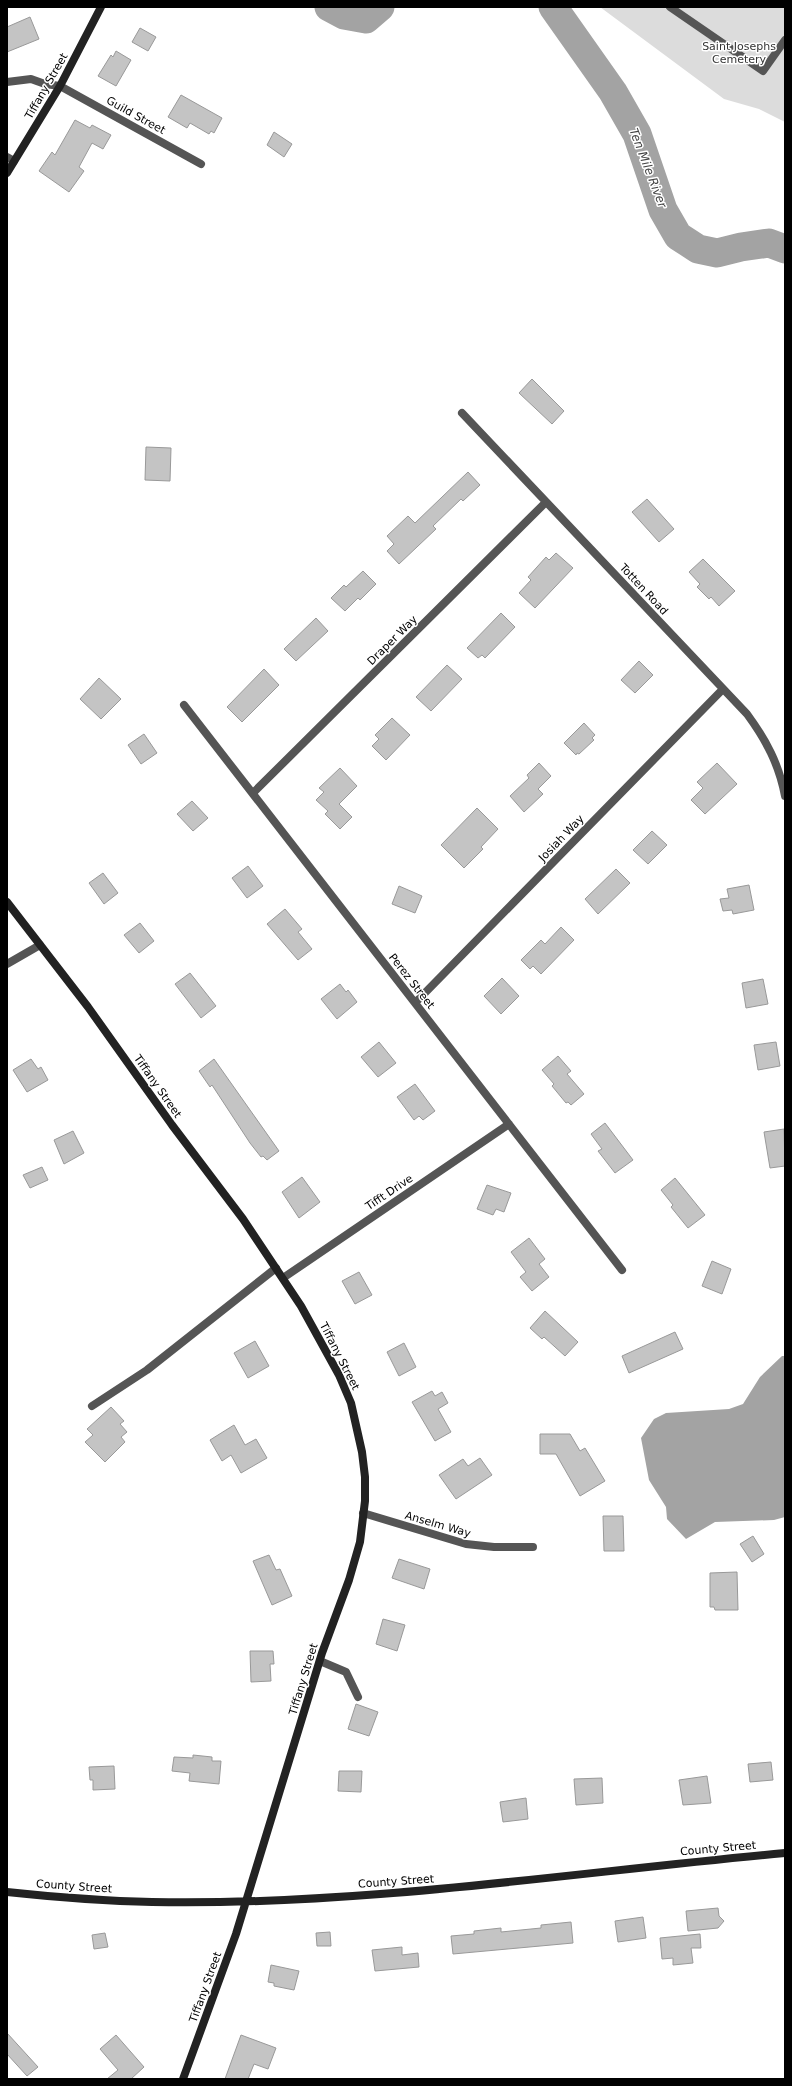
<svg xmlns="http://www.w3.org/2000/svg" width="792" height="2086" font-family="'DejaVu Sans',sans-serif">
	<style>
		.green { fill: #dcdcdc }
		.water { fill: #a3a3a3 }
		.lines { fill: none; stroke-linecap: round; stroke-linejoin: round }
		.river { stroke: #a3a3a3; stroke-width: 29 }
		.building { fill: #c4c4c4; stroke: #999 }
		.lane { stroke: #555; stroke-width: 8 }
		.street { stroke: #555; stroke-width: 8 }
		.secondary { stroke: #222; stroke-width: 8 }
		.labels { text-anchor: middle; stroke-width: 3; stroke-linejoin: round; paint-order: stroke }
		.park-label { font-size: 11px; fill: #333; stroke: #fff }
		.street-label { font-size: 11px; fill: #000; stroke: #fff }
		.water-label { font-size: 12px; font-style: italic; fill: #444; stroke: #fff }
	</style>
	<rect width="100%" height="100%" fill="#fff"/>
	<path class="green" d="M600,7H785V122L759,109L724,99Z"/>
	<path class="water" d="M782,1356H785V1517L774,1520L715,1522L686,1539L667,1519L666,1507L649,1480L641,1438L654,1419L666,1413L729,1409L743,1404L760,1377Z"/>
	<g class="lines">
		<path class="river" d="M329,7L344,15L366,19L380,7
			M553,7L613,92L637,134L663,210L678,236L698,249L717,253L741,247L769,243L785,249"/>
	</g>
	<path class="building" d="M30,17L39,39L7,52V27Z
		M140,28L156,37L148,51L132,42Z
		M116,51L131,60L116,86L98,76L111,55L113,57Z
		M181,95L222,118L214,133L211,131L209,134L190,123L187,128L168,117Z
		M75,120L90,128L92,125L111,135L103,149L92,143L79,167L84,171L69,192L39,171L52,152L55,155Z
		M274,132L292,144L284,157L267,145Z
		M532,379L564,411L552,424L519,393Z
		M146,447L171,448L170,481L145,480Z
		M468,472L480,485L463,501L461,499L433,526L436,529L399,564L387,551L394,544L387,536L408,516L415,523Z
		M647,499L674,529L659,542L632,512Z
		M556,553L573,568L535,608L519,593L531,580L528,577L546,557L549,560Z
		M703,559L735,591L719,606L711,597L709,599L697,587L700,584L689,572Z
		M363,571L376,584L360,600L358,598L345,611L331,598L344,585L346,587Z
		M501,613L515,627L485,658L482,655L478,658L467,648Z
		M316,618L328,631L296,661L284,649Z
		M639,661L653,675L635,693L621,680Z
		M447,665L462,679L431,711L416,697Z
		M264,669L279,685L242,722L227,707Z
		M99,678L121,699L101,719L80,699Z
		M392,718L410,735L386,760L372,746L379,739L375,735Z
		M584,723L595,735L592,738L594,740L579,754L577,753L576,755L564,743Z
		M144,734L157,753L141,764L128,745Z
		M539,763L551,776L538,789L543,794L524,812L510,796L529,778L527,775Z
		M717,763L737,784L705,814L691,800L703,788L697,782Z
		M340,768L357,786L339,804L352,817L340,829L325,814L328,811L316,800L324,792L319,788Z
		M192,801L208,818L193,831L177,814Z
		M477,808L498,829L481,847L483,849L464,868L441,845Z
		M652,831L667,845L648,864L633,850Z
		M248,866L263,886L247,898L232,878Z
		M616,869L630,883L598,914L585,899Z
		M103,873L118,893L104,904L89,883Z
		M749,885L754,910L733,914L732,910L723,911L720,899L729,898L727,889Z
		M399,886L422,896L415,913L392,904Z
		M285,909L302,929L298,932L312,949L298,960L267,924Z
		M140,923L154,941L139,953L124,935Z
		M561,927L574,940L541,974L533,966L530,969L521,960L541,940L545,944Z
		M190,973L216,1006L201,1018L175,984Z
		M502,978L519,996L501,1014L484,996Z
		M763,979L768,1004L746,1008L742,983Z
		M340,984L346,992L348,990L357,1002L337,1019L321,999Z
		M379,1042L396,1063L378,1077L361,1057Z
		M776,1042L780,1066L758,1070L754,1045Z
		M558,1056L571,1071L567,1074L584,1094L571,1105L568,1102L566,1103L552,1086L554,1084L542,1070Z
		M31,1059L38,1069L41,1067L48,1080L27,1092L13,1070Z
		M214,1059L279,1151L267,1160L263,1156L261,1157L250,1143L212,1085L210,1087L199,1071Z
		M415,1084L435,1111L423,1120L419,1116L414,1120L397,1097Z
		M605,1123L633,1160L615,1173L598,1151L602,1149L591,1134Z
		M784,1129L785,1166L770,1168L764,1132Z
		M73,1131L84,1153L64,1164L54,1140Z
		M42,1167L48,1180L30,1188L23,1175Z
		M302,1177L320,1202L299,1218L282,1192Z
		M675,1178L705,1215L688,1228L671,1207L673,1205L661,1190Z
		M487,1185L511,1193L504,1212L496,1209L493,1215L477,1209Z
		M529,1238L545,1259L539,1264L549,1277L532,1291L520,1277L526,1272L511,1252Z
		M712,1261L731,1269L722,1294L702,1286Z
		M359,1272L372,1295L355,1304L342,1281Z
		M545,1311L578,1342L565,1356L544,1337L542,1339L530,1328Z
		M675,1332L683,1349L629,1373L622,1356Z
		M255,1341L269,1366L248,1378L234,1353Z
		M404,1343L416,1367L399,1376L387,1352Z
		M432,1391L435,1396L442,1392L448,1403L438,1409L451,1432L435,1441L412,1402Z
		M111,1407L124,1421L120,1424L127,1432L121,1437L125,1442L105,1462L85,1442L93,1435L87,1429Z
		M234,1425L245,1445L256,1439L267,1458L241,1473L231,1455L222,1461L210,1440Z
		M540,1434H570L580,1451L585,1448L605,1481L580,1496L556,1454H540Z
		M480,1458L492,1475L456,1499L439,1475L463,1459L468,1466Z
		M603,1516H623L624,1551H604Z
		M753,1536L764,1554L752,1562L740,1544Z
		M269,1555L276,1570L280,1569L292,1596L272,1605L253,1561Z
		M399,1559L430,1569L424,1589L392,1578Z
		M737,1572L738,1610H715L714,1607H710V1573Z
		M383,1619L405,1625L397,1651L376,1644Z
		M250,1651H273L274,1664H270L271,1681L251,1682Z
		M356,1704L378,1712L369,1736L348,1729Z
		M193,1755L212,1757V1761H221L219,1784L189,1781L190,1773L172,1771L174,1757L193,1758Z
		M771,1762L773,1780L750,1782L748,1764Z
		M114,1766L115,1789L93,1790V1780H90L89,1767Z
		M339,1771H362L361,1792L338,1791Z
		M707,1776L711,1803L683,1805L679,1780Z
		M602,1778L603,1803L576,1805L574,1779Z
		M526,1798L528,1819L503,1822L500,1802Z
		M718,1908L719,1916L724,1921L718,1928L688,1931L686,1911Z
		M643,1917L646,1938L618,1942L615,1921Z
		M571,1922L573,1943L453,1954L451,1936L474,1934V1931L501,1928V1932L541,1928V1925Z
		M330,1932L331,1946H317L316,1933Z
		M105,1933L108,1947L94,1949L92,1935Z
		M700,1934L701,1948H691L693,1963L673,1965V1958L662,1959L660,1938Z
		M402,1947V1955L418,1953L419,1967L375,1971L372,1950Z
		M271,1965L299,1971L294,1990L274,1986V1983L268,1982Z
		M7,2033L38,2067L27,2076L7,2054Z
		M116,2035L144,2067L131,2079H107L118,2070L100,2049Z
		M241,2035L276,2048L268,2069L254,2064L248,2079H225Z"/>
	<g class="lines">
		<path class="lane" d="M670,7L763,71L785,40
			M7,82L31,79L45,84L60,86
			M7,157L14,161
			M92,1406L147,1370L276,1268
			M320,1661L346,1672L358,1697"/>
		<path class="street" d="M60,86L201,164
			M462,413L747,714C766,740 779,764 785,796
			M184,705L622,1270
			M253,793L546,502
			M7,964L40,945
			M415,1003L723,689
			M283,1278L509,1124
			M363,1513L466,1544L494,1547H533"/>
		<path class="secondary" d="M7,173L60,86L101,7
			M7,902L88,1007L172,1125L243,1219L301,1306L339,1375L351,1403L362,1452L365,1477V1501L360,1542L349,1580L322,1653L236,1934L183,2079
			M7,1892C55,1897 104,1901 152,1902C364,1906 575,1872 785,1853"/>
	</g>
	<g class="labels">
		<g class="park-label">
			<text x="739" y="50">Saint Josephs<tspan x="739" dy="13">Cemetery</tspan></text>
		</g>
		<g class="street-label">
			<text transform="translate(46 86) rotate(-60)" y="4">Tiffany Street</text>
			<text transform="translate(136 115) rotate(29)" y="4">Guild Street</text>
			<text transform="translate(644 589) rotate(47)" y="4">Totten Road</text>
			<text transform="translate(392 640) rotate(-45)" y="4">Draper Way</text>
			<text transform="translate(561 838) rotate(-46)" y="4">Josiah Way</text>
			<text transform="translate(412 981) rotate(52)" y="4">Perez Street</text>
			<text transform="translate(158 1086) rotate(55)" y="4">Tiffany Street</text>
			<text transform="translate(389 1192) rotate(-34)" y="4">Tifft Drive</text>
			<text transform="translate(340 1356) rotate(63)" y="4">Tiffany Street</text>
			<text transform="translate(438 1524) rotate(16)" y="4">Anselm Way</text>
			<text transform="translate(303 1679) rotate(-73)" y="4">Tiffany Street</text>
			<text transform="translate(718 1848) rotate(-5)" y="4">County Street</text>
			<text transform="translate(396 1881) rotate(-4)" y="4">County Street</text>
			<text transform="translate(74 1886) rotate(4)" y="4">County Street</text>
			<text transform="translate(205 1987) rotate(-70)" y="4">Tiffany Street</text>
		</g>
		<g class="water-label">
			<text transform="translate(648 168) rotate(69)" y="4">Ten Mile River</text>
		</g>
	</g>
	<rect width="792" height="2086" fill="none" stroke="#000000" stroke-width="16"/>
</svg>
